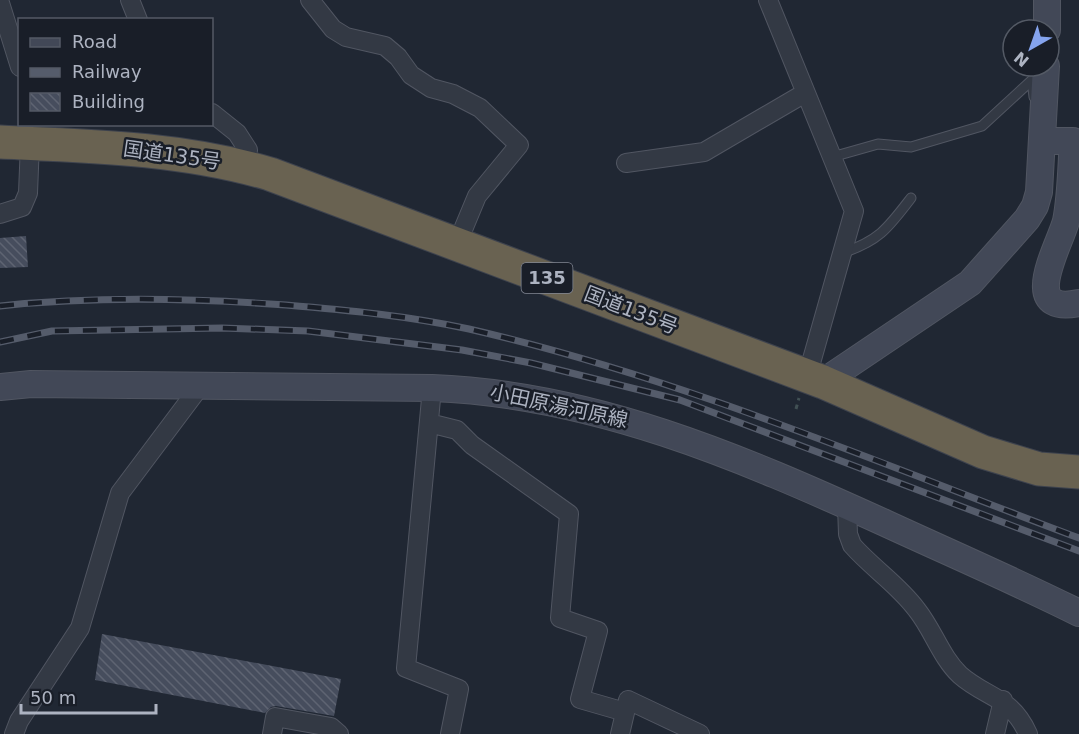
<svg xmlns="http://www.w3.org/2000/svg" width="1079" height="734" font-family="'DejaVu Sans','Noto Sans JP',sans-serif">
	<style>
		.building { fill: url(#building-back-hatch) }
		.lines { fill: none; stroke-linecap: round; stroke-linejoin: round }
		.lane-casing { stroke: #515662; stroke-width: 11 }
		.street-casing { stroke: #515662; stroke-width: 20 }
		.secondary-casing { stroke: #515662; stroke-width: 28 }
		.highway-casing { stroke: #3e434e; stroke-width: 35 }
		.path { stroke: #415054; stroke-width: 3; stroke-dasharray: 4.5 4.5; stroke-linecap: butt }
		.lane { stroke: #333944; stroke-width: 9 }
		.street { stroke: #333944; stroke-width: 18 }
		.secondary { stroke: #424857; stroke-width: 26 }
		.highway { stroke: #696251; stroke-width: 33 }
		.rail-casing { stroke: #555c6b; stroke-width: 7 }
		.rail { stroke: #191e28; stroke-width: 4.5; stroke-dasharray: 14; stroke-linecap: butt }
		.labels { text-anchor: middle; stroke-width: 5; stroke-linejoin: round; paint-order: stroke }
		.shield { fill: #191e28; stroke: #818693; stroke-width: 1.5 }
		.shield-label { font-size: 18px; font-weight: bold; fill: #adb3c1 }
		.street-label { font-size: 20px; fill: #adb3c1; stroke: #191e28 }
	</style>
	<defs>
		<pattern id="building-back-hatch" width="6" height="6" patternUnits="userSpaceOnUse" patternTransform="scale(1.5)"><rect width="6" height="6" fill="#464d5d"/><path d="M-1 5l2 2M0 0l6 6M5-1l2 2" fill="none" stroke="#5e6472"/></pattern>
	</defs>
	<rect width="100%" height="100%" fill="#202733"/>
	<path class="building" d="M26,236L28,267L0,268V238Z
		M102,634L341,679L334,716L276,706L271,707L265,713L95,680Z"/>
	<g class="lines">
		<defs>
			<path id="lane" d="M832,157L878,144L911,147L982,126L1032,80L1034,97
				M842,253C879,241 888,228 911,198"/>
			<path id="street" d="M130,0L138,20
				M310,0L333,29L346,37L385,46L398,57L411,75L431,88L453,94L480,108L519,145L477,196L457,244
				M768,0L854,211L807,377
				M0,3L20,67
				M212,113L237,133L248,150L244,166
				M626,163L704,152L805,93
				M0,214L22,207L28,193L30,143
				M432,388L406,668L459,689L450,734
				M429,423L457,430L472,445L569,514L560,618L598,631L580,699L625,712
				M847,506L848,534L852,545C872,568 899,585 917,610C933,630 941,657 960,675C986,698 1011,696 1028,734
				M14,734L19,721L80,628L120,493L201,385
				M272,734L275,717L331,727L339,734
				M620,734L628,700L700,734
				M995,734L1003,700"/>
			<path id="secondary" d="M1047,30V0
				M1043,141H1073C1071,167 1071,196 1066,221C1060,245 1017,316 1079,303
				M823,382L970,283L1027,219L1035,206L1039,192L1046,66
				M0,387L31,384L432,388C593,394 740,457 885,523C950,553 1015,581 1079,613"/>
			<path id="highway" d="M0,142C91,146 182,148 270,174L823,382L983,452L1039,469L1079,472"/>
		</defs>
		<use href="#lane" class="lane-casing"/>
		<use href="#street" class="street-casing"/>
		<use href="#secondary" class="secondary-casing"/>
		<use href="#highway" class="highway-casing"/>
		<path class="path" d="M796,409L799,398"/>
		<use href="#lane" class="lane"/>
		<use href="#street" class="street"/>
		<use href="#secondary" class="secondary"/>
		<use href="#highway" class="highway"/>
		<defs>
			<path id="rail" d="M0,306C96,296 190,298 286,305C347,310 409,316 469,329C679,377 878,463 1079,538
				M0,342L52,331L222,328L308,331L462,350L531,363L680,400L1079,551"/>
		</defs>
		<use href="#rail" class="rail-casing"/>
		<use href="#rail" class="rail"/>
	</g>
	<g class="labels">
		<rect class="shield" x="521.5" y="263" width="51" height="30" rx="4.5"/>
		<g class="shield-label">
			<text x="547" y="284">135</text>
		</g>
		<g class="street-label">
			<text transform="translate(172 155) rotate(8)" y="7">国道135号</text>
			<text transform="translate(631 310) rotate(21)" y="7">国道135号</text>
			<text transform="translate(559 406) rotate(12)" y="7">小田原湯河原線</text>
		</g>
	</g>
	<rect x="18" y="18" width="195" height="108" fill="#191e28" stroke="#545a65" stroke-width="1.5"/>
	<rect x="30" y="38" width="30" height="9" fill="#424857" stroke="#545a65" stroke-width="1.5"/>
	<text x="72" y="48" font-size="18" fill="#adb3c1">Road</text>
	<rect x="30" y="68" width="30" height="9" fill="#555c6b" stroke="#545a65" stroke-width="1.5"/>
	<text x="72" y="78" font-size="18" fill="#adb3c1">Railway</text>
	<rect x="30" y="93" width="30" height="18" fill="url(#building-back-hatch)" stroke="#545a65" stroke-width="1.5"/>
	<text x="72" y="108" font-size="18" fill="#adb3c1">Building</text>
	<g transform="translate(1031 48) rotate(220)"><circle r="28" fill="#191e28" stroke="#545a65" stroke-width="1.5"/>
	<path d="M0-4.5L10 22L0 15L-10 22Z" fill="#85a4ee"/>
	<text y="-9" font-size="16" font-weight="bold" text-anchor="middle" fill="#adb3c1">N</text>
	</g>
	<path d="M21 704v9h135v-9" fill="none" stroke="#adb3c1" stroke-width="3"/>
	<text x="30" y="704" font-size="18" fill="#adb3c1" stroke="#191e28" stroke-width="4.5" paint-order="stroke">50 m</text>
</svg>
